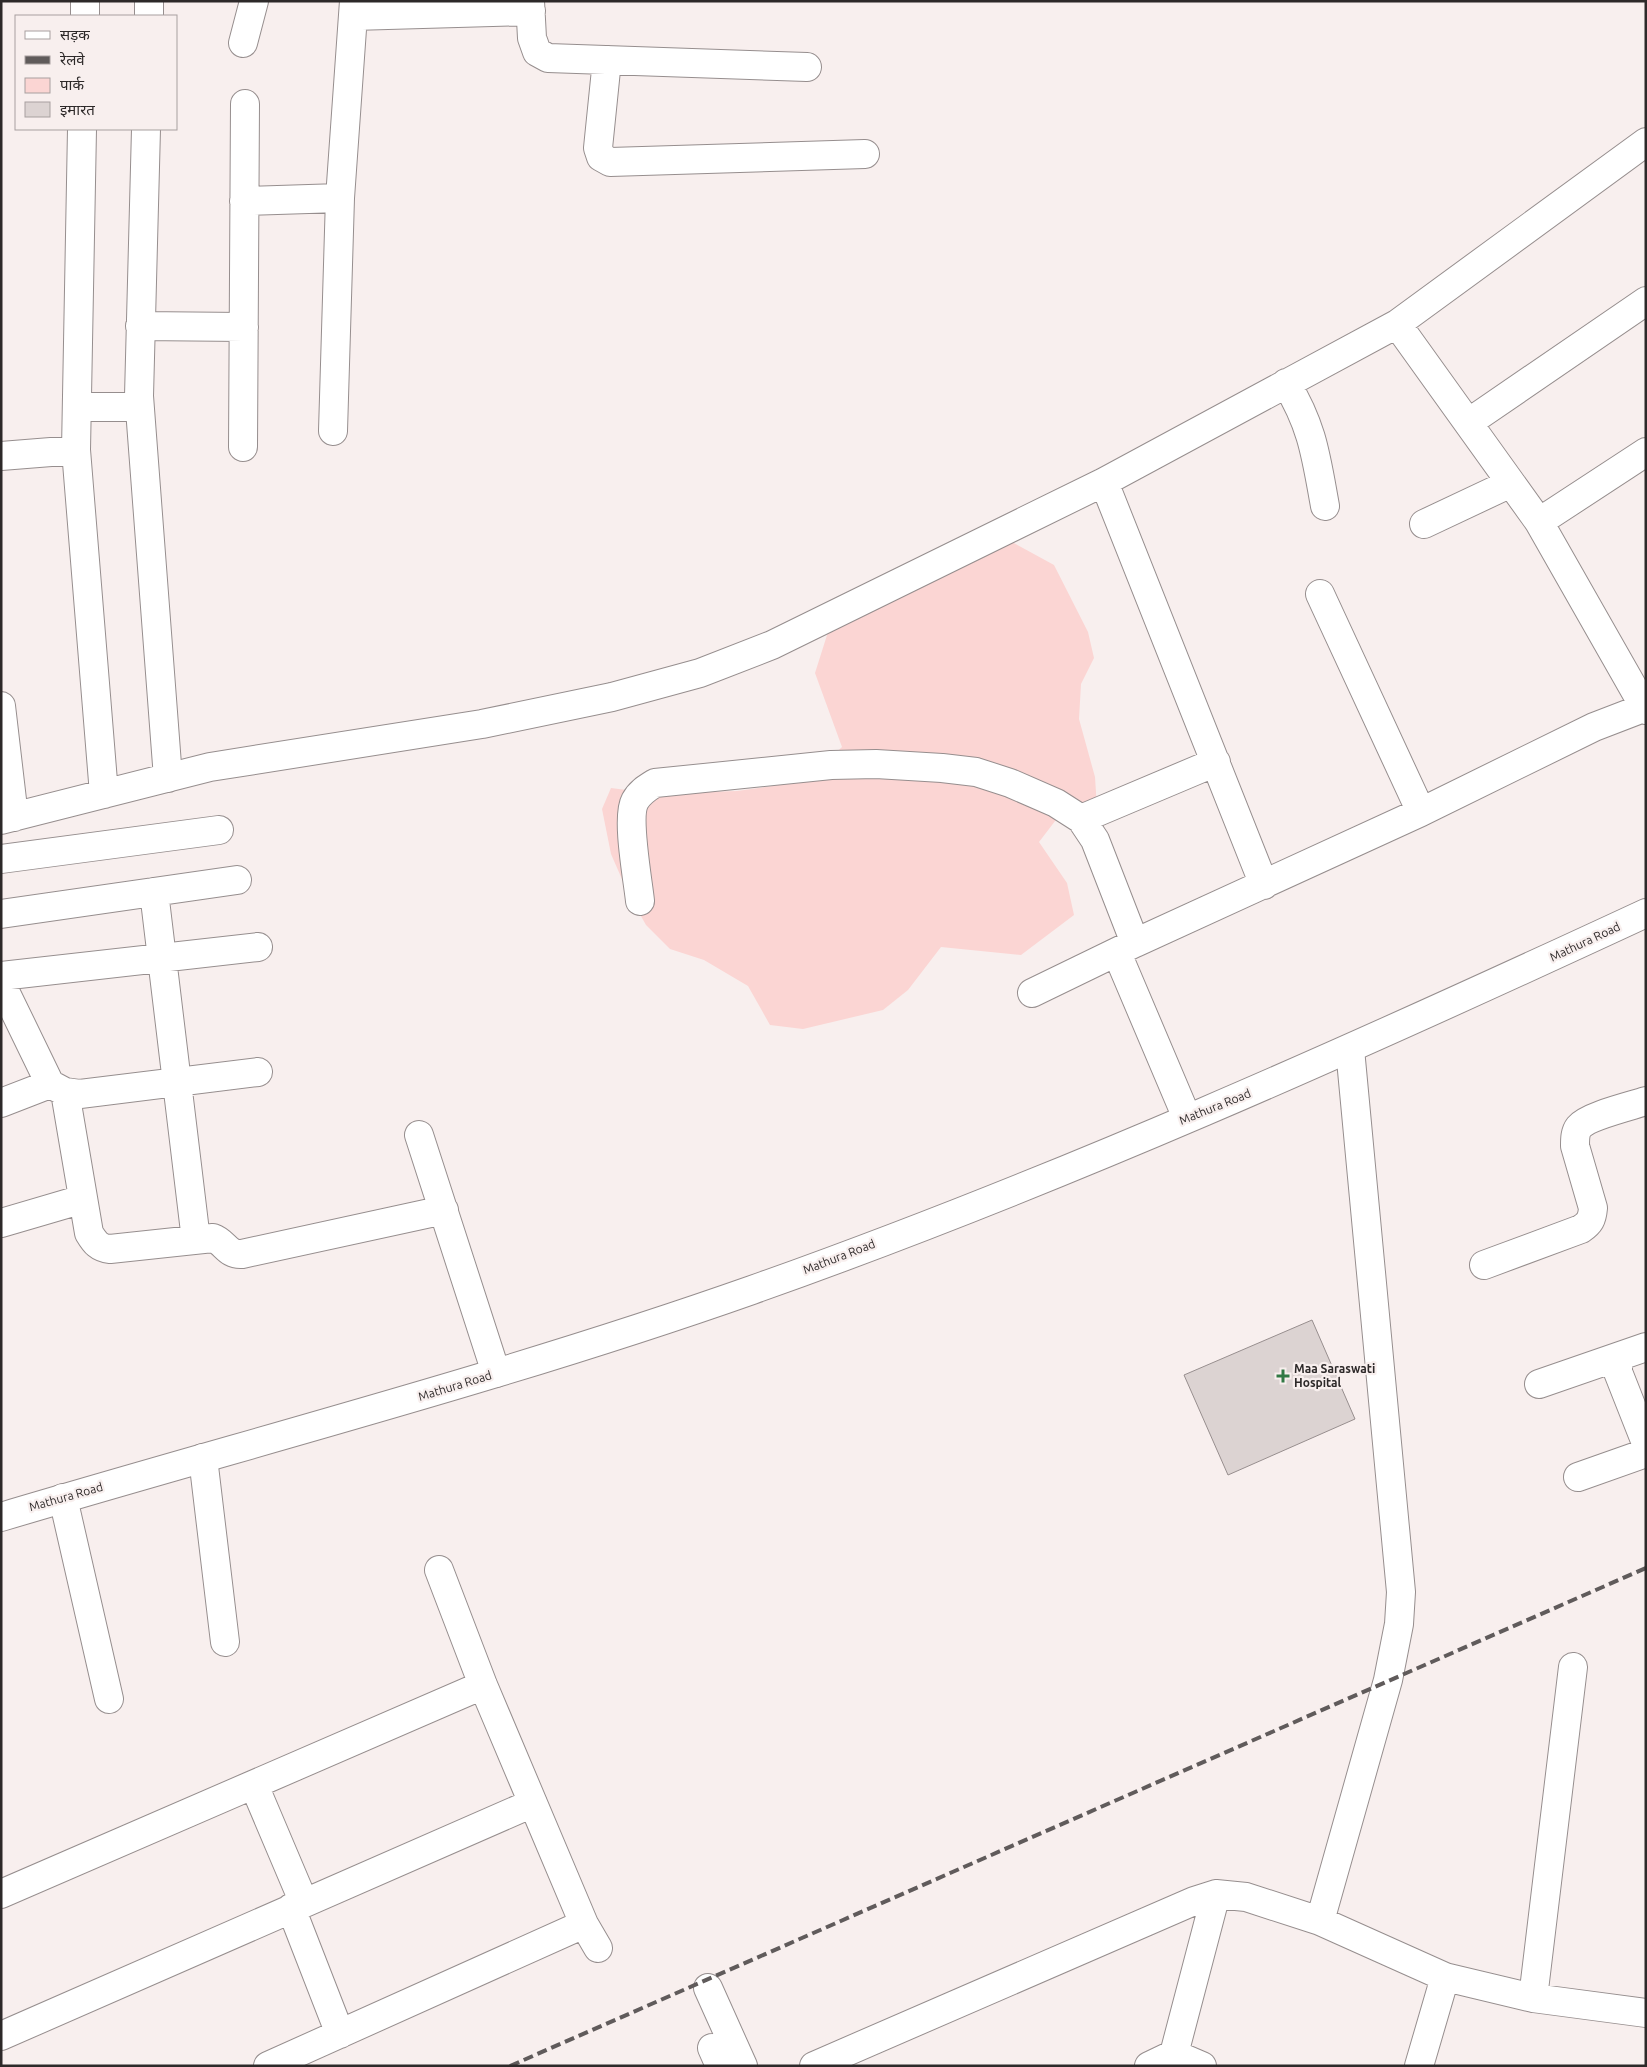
<svg xmlns="http://www.w3.org/2000/svg" width="1647" height="2067" font-family="Ubuntu,'Noto Sans Devanagari',sans-serif">
	<style>
		.green { fill: #fbd5d3 }
		.building { fill: #dcd3d2; stroke: #978e8e }
		.lines { fill: none; stroke-linecap: round; stroke-linejoin: round }
		.minor-casing { stroke: #968e8e; stroke-width: 30 }
		.major-casing { stroke: #968e8e; stroke-width: 30 }
		.minor { stroke: #fff; stroke-width: 28 }
		.major { stroke: #fff; stroke-width: 28 }
		.rail { stroke: #605b5b; stroke-width: 4; stroke-dasharray: 10 5; stroke-linecap: butt }
		.poi-dot { fill: #327945; stroke: #f8efee; stroke-width: 2 }
		.labels { text-anchor: middle; stroke-width: 4.5; stroke-linejoin: round; paint-order: stroke }
		.street-label { font-size: 12px; fill: #2d2929; stroke: #f8efee }
		.poi-label { font-size: 12px; font-weight: bold; fill: #2d2929; stroke: #f8efee; text-anchor: start }
	</style>
	<rect width="100%" height="100%" fill="#f8efee"/>
	<path class="green" d="M1010,541L1054,565L1088,632L1094,658L1081,684L1079,719L1095,777L1097,808L1062,812L1039,842L1067,883L1074,915L1021,955L941,947L908,990L883,1010L803,1029L770,1025L748,986L704,960L670,949L646,925L628,893L611,854L602,809L611,788L672,796L706,792L737,791L772,786L811,777L842,747L815,673L828,632Z"/>
	<path class="building" d="M1312,1320L1355,1419L1228,1475L1184,1375Z"/>
	<g class="lines">
		<defs>
			<path id="minor" d="M530,1L532,38L537,52L548,58L807,67
				M85,16V1
				M149,16V1
				M353,16L531,11
				M243,43L254,1
				M607,60L598,148L601,157L610,162L865,154
				M82,129L76,450L104,794
				M146,129L139,396L168,778
				M244,201L340,198
				M1397,324L1646,142
				M140,326L244,327
				M1286,383C1313,427 1316,457 1325,506
				M77,407H139
				M1468,423L1646,301
				M333,431L340,198L354,1
				M243,447L245,104
				M1,456L76,450
				M1104,482L1264,885
				M1539,522L1646,452
				M1424,524L1511,483
				M1320,594L1421,812
				M1,706L14,817
				M1081,819L1216,762
				M1,820L210,767L482,724L612,697L700,673L772,645L1104,482L1397,324L1539,522L1646,710
				M1,859L219,830
				M154,892L196,1240
				M640,901C638,881 626,817 635,801C640,792 647,788 655,783L831,765L876,764L942,768L976,772L1010,783L1056,803L1081,819L1095,840L1135,943
				M1,914L237,880
				M1117,953L1187,1118
				M1,976L258,947
				M1,983L50,1084L65,1092L80,1094L258,1072
				M1032,993L1135,943L1421,812L1594,727L1646,707
				M65,1092L89,1233C95,1243 99,1248 110,1249L213,1238C225,1242 227,1255 242,1254L444,1210
				M1,1103L50,1084
				M419,1135L496,1373
				M1,1223L83,1199
				M1484,1265L1581,1229C1590,1223 1592,1219 1593,1208L1575,1146C1575,1139 1575,1132 1579,1127C1588,1116 1631,1106 1646,1101
				M1618,1357V1372L1646,1443
				M1539,1384L1646,1347
				M203,1458L225,1642
				M1578,1477L1646,1453
				M63,1498L109,1699
				M439,1570L483,1685L584,1924L598,1948
				M254,1785L304,1903
				M1,1894L483,1685
				M291,1908L340,2034
				M1320,1921L1388,1680L1399,1624L1401,1592L1350,1049
				M1445,1977L1533,1998L1646,2013
				M708,1988L743,2066
				M1533,1998L1573,1667
				M1,2036L533,1803
				M712,2048L720,2066
				M1174,2054L1202,2066
				M268,2066L584,1924
				M814,2066L1194,1901L1216,1894L1246,1897L1320,1921L1445,1977L1419,2066
				M1149,2066L1174,2054L1216,1894"/>
			<path id="major" d="M1,1517C252,1442 505,1377 752,1290C1057,1182 1353,1049 1646,913"/>
		</defs>
		<use href="#minor" class="minor-casing"/>
		<use href="#major" class="major-casing"/>
		<use href="#minor" class="minor"/>
		<use href="#major" class="major"/>
		<path class="rail" d="M510,2066L1646,1568"/>
	</g>
	<path class="poi-dot" d="M1280.5 1368.5h5v5h5v5h-5v5h-5v-5h-5v-5h5z"/>
	<g class="labels">
		<g class="street-label">
			<text transform="translate(1585 942) rotate(-25)" y="4">Mathura Road</text>
			<text transform="translate(1215 1107) rotate(-22)" y="4">Mathura Road</text>
			<text transform="translate(839 1257) rotate(-21)" y="4">Mathura Road</text>
			<text transform="translate(455 1386) rotate(-17)" y="4">Mathura Road</text>
			<text transform="translate(66 1497) rotate(-16)" y="4">Mathura Road</text>
		</g>
		<g class="poi-label">
			<text x="1294" y="1373">Maa Saraswati<tspan x="1294" dy="14">Hospital</tspan></text>
		</g>
	</g>
	<rect width="1647" height="2067" fill="none" stroke="#2d2929" stroke-width="5"/>
	<rect x="15" y="15" width="162" height="115" fill="#f8efee" stroke="#a7a09f"/>
	<rect x="25" y="31" width="25" height="8" fill="#ffffff" stroke="#a7a09f"/>
	<text x="60" y="40" font-size="15" fill="#2d2929">सड़क</text>
	<rect x="25" y="56" width="25" height="8" fill="#605b5b" stroke="#a7a09f"/>
	<text x="60" y="65" font-size="15" fill="#2d2929">रेलवे</text>
	<rect x="25" y="78" width="25" height="15" fill="#fbd5d3" stroke="#a7a09f"/>
	<text x="60" y="90" font-size="15" fill="#2d2929">पार्क</text>
	<rect x="25" y="102" width="25" height="15" fill="#dcd3d2" stroke="#a7a09f"/>
	<text x="60" y="115" font-size="15" fill="#2d2929">इमारत</text>
</svg>
